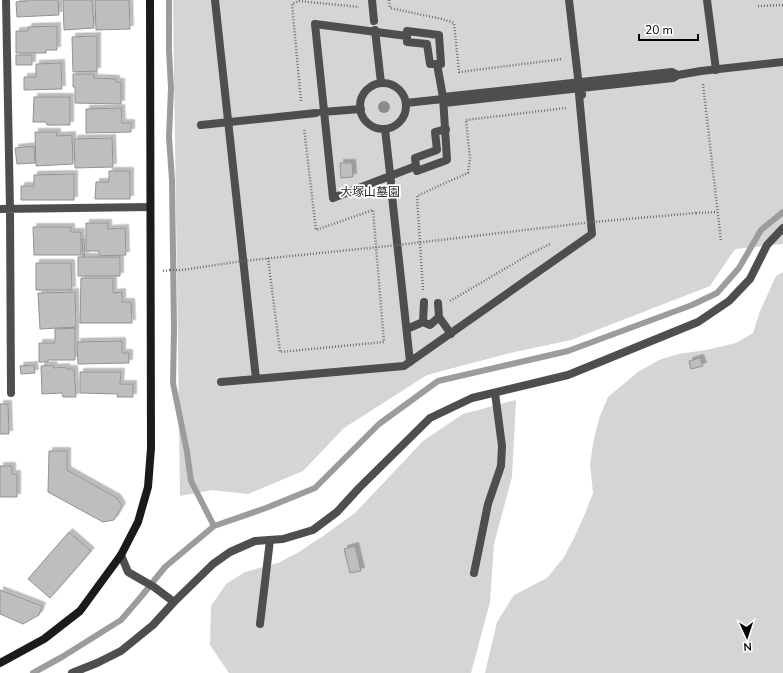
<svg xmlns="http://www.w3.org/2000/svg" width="783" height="673" font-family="'Nunito Sans','Noto Sans JP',sans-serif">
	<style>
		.green { fill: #d5d5d5 }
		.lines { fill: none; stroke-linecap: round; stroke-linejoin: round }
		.stream { stroke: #9c9c9c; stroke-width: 6 }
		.building { fill: #bebebe; stroke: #929292; filter: url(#shadow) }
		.path { stroke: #707070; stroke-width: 2.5; stroke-dasharray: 1 2; stroke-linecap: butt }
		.lane { stroke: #4e4e4e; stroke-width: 8 }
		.street { stroke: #4e4e4e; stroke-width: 8 }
		.secondary { stroke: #1b1b1b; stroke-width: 8 }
		.path-bridge { stroke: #707070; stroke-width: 2.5; stroke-dasharray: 1 2; stroke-linecap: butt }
		.tree { fill: #8b8b8b }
		.labels { text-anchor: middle; stroke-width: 3.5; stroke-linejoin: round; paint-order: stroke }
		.park-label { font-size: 12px; fill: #2c2c2c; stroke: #fff }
	</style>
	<defs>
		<filter id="shadow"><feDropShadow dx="3.5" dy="-3.5" stdDeviation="0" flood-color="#0004"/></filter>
	</defs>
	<rect width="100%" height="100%" fill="#fff"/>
	<path class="green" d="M173,0H783V244L735,249L710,286L571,340L510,353L427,375L344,428L303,471L248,494L212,490L180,496Z
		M783,272V673H485L497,622L514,595L547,578L564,557L574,538L584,516L593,493L590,464L594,438L600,416L608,397L638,372L659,360L678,354L706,350L736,343L753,333L760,311L776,276Z
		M516,400L512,477L494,544L490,602L471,673H229L210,645L211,606L226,584L245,572L278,563L299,552L323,536L355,513L423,441L463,414Z"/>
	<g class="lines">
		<path class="stream" d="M169,0V51L171,88L169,137L172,180L174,329L173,383L187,452L191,481L214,526
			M33,673L62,657L121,620L140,598L165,567L214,526L266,508L315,488L379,424L438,381L568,351L692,305L717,293L739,268L761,230L783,212"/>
	</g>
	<path class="building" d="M26,0H58L59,15L17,17L16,2L27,1Z
		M63,0H92L94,28L64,30Z
		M95,0H129L130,29L96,30Z
		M57,26V50H46V53H16V31H28V27Z
		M97,36V71L73,72L72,37Z
		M16,55H32V65H16Z
		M61,63L62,89L24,90V77H36V64Z
		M73,74H94V78L116,79V82H121V104L75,103V87H73Z
		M34,97H70V125H47L46,122H33Z
		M121,108L122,123H131V132L86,133V109Z
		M35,132H57V136L72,135L73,164L36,166Z
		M112,138L113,167L75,168L74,139Z
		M34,146L35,163L17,164L15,148Z
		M340,163H352L353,177L341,178Z
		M109,171H130V199H95L96,182H109Z
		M74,174V200H21V186H34V175Z
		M86,223H108V229L125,228L126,255L99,256V251H86Z
		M33,227H71V232H81V255H34Z
		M82,239H84L85,256H83Z
		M78,257H120V276H78Z
		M36,263H71L72,290H36Z
		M81,278H113V293L122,292V302H131L132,323H80Z
		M75,292L76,327L40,329L38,293Z
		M75,328V360H48V362H39V343H55V329Z
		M122,341V353H129V363L78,364L77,342Z
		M700,358L703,366L691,369L689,361Z
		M34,365L35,373L21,374L20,366Z
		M53,365L54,368L66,367V369H74L76,397H63L62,393L42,394L41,366Z
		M80,372H121L120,384H133V397H117L118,394L80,393Z
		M0,404H8L9,434H0Z
		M49,451H67V470L117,498L122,506L114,520L103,522L48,492Z
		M0,466H12V474H17V497H0Z
		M69,532L91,551L50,598L28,579Z
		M355,546L361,571L350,573L344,549Z
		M0,590L42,606L39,615L23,624L0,614Z"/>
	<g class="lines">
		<path class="path" d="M389,0L390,8L442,19L454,23L459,72L563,59
			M758,6L783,5
			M703,84L721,241
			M301,101L292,4L299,1L359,7
			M696,213L717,212
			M268,258L280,352L384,342L373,210L316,230L304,128
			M163,271L170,270
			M423,290L417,196L443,184L468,173L470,158L466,120L566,108
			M450,301L530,254L550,244"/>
		<path class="lane" d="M215,0L256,379
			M372,0L374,21
			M569,0L578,78
			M707,0L716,70
			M315,24L407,36V31L439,35L441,64H437L443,97L447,160L417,171L416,166L333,198Z
			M375,30L381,83
			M407,36V42L427,44L430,64H437
			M360 106a23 23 0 1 1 46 0a23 23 0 1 1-46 0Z
			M443,97L672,72L678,75
			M406,103L443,99
			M444,103L673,78L678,75L701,71L783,62
			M322,112L361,109
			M201,125L316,113
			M385,129L391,182
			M416,166L415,158L437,150L435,132L446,129
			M392,196L410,362
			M438,303L439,317
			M423,322L424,302
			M407,329L423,322L430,325L439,317L451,334
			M221,382L404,366L592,234L579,94L582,95L581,88
			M474,573L488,504L501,466L502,446L495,393
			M260,624L270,540"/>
		<path class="street" d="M6,0L10,209L11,393
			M0,209L150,207
			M121,555L128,572L154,587L174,602
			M72,673L97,663L121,651L153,625L174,602L213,564L230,552L255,541L283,539L313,530L337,512L359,488L430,418L472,398L568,375L698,322L729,301L750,279L767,245L783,228"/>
		<path class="secondary" d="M0,663L44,639L80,611L121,555L138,522L148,487L151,448L150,0"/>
		<path class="path-bridge" d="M170,270H182L243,261L398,245L593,222L696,213"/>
	</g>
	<circle class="tree" cx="384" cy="107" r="6"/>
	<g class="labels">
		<g class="park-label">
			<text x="370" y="196">大塚山墓園</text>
		</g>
	</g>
	<g transform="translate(747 637) rotate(177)" stroke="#ffffff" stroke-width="3" paint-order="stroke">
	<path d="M0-3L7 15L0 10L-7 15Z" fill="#000000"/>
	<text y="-6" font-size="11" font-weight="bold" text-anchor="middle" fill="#000000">N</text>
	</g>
	<path d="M639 34v6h59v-6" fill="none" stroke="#000000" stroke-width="2"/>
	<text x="645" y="34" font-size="12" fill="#000000" stroke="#ffffff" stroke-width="3" paint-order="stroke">20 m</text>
</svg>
